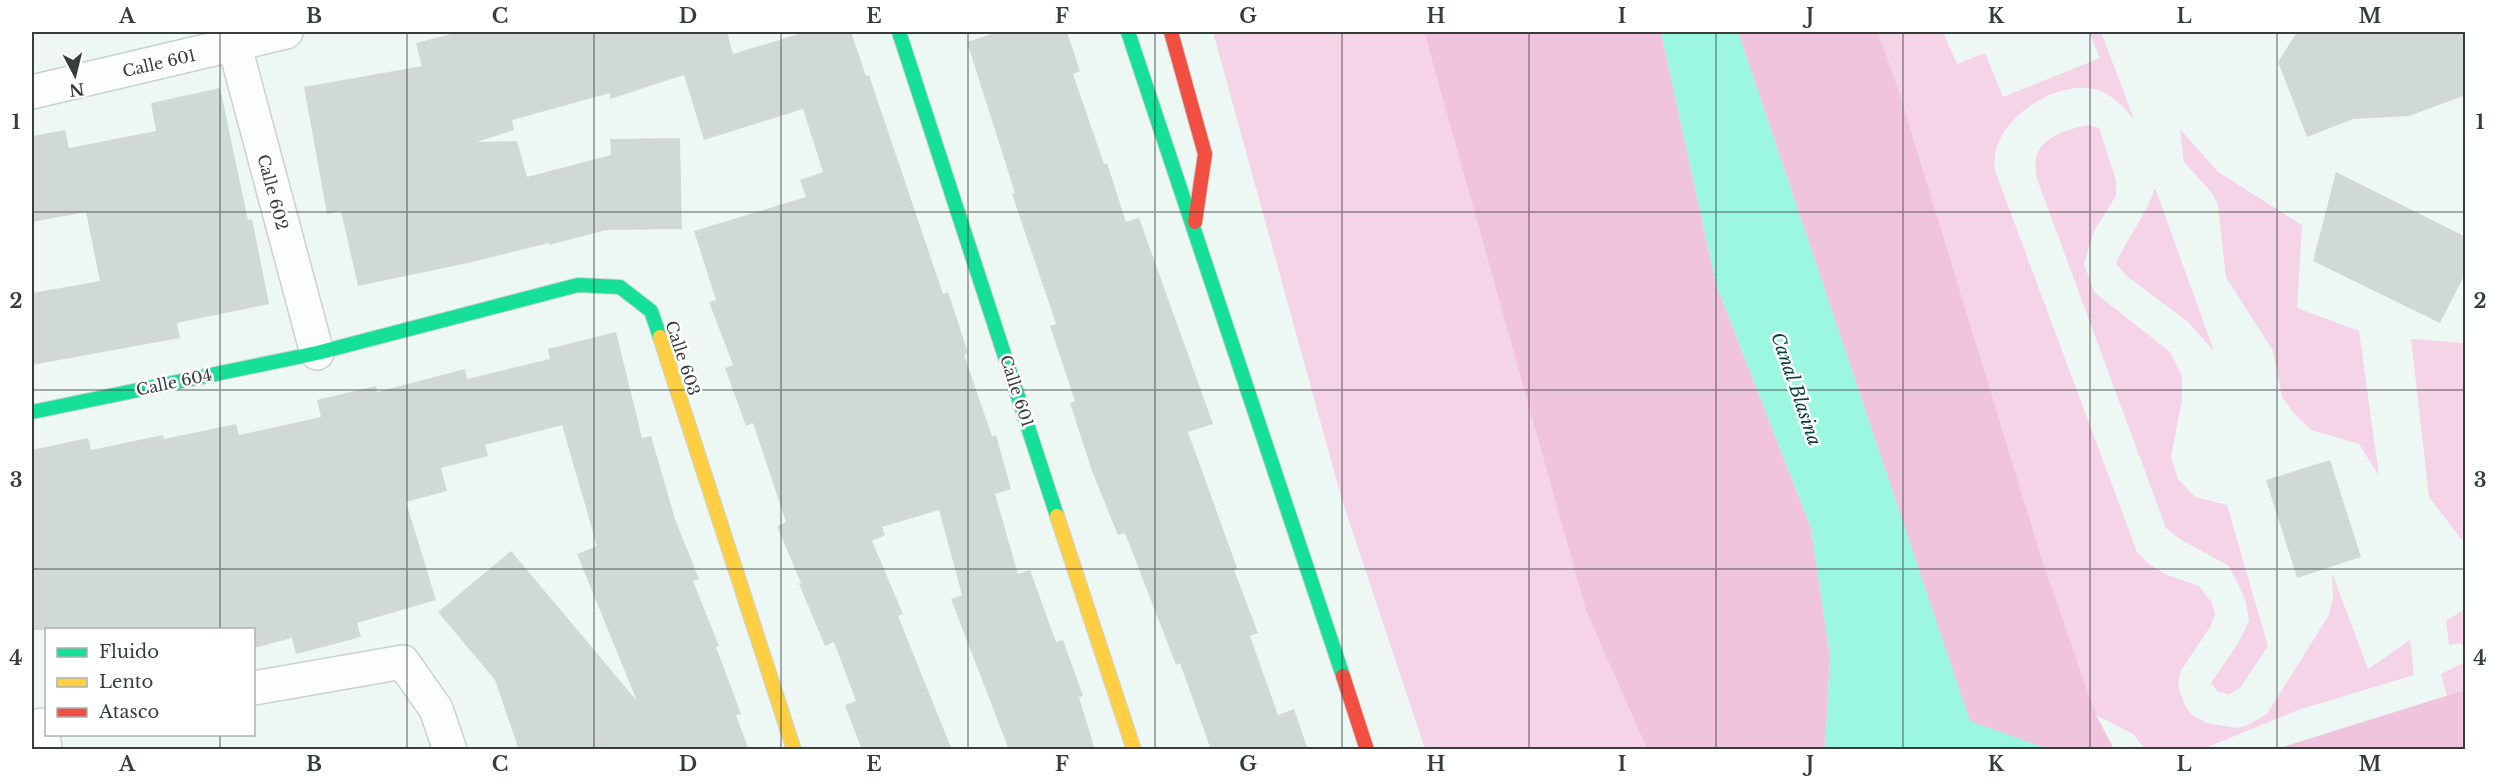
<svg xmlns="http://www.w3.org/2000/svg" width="2497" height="781" font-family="'Libre Baskerville',serif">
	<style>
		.green { fill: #f4d4e6 }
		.forest { fill: #f0c4dd }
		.water { fill: #9cf7e1 }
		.building { fill: #d1d9d7 }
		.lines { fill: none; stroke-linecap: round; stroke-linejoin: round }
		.street-casing { stroke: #c9d2d0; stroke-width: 36 }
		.fast-casing { stroke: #c9d2d0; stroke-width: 16 }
		.slow-casing { stroke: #c9d2d0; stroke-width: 16 }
		.jam-casing { stroke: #c9d2d0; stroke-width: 16 }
		.street { stroke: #fcfefe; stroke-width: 33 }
		.fast { stroke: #16e098; stroke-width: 14 }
		.slow { stroke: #ffcf43; stroke-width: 14 }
		.jam { stroke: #f24e42; stroke-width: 14 }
		.grid { fill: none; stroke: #363d3b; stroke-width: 1.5; stroke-opacity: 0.55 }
		.labels { text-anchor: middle; stroke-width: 5; stroke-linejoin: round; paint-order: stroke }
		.street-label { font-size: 16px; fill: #363d3b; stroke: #fff }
		.water-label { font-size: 18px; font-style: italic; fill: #054035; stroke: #fff }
		.neatline { fill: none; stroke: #363d3b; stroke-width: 2 }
		.grid-label { font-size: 20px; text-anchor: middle; font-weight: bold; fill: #363d3b }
	</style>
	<rect width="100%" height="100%" fill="#edf8f5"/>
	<path class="green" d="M1213,32H1424L1586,611L1647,749H1425L1342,500Z
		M1878,32H1943L1957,64L1985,53L2003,97L2100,58L2089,32H2101L2134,119C2124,108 2113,95 2098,90C2062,79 2014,109 1999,141C1995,149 1995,159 1994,168L2137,552L2149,564L2167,575L2199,586L2212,603L2215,614L2210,627L2180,672L2178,687L2185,705L2192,715L2207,723L2236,728L2248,725L2267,714L2329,615L2333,596L2332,573L2368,669L2410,640L2414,675L2298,710L2203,749H2145L2133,734L2096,715L2041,556L1899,91Z
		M2089,125L2099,128L2116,180V196L2094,231L2084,264L2094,292L2170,352L2182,376V400L2171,457L2178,479L2195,497L2227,505L2268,646L2240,688L2229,694L2218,692L2211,683L2239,642L2249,621L2245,599L2229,566L2180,539L2166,528L2037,179C2036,173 2035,165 2036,159C2039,137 2071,128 2089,125Z
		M2180,129L2218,172L2302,225L2297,308L2359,331L2379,476L2359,444L2311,430L2293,412L2282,397L2273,351L2226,277L2218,205L2212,193L2184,162Z
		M2155,188L2214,351L2188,322L2128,277L2116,264C2127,237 2146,216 2155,188Z
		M2411,339L2465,343V544L2429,497Z
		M2465,609V649L2461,643L2449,645L2446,621Z
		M2465,662V690L2447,696L2441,674Z"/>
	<path class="forest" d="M1424,32H1661L1716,284L1811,528L1830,656L1825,749H1647L1586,611Z
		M1738,32H1878L1899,91L2041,556L2096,715L2114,749H2047L1970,722Z
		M2465,690V749H2276Z"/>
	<path class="water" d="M1661,32H1738L1970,721L2047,749H1825L1830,656L1811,528L1716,284Z"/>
	<path class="building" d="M459,32H727L733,54L805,32H851L866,76L869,75L943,294L948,292L968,353L964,355L992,436L996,435L1011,489L995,494L1018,574L1030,570L1056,642L1063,640L1083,696L1079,697L1095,750H1009L951,599L962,595L939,510L882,527L885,535L872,541L903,614L898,616L952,750H862L845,705L856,701L834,642L825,646L799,584L801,583L777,526L786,522L753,423L746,426L725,368L733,365L709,302L716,300L694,231L806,197L800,180L823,172L803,109L704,140L684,75L610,99V93L512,120L514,130L477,142L517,141L527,177L611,155L610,139L680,138L682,229L606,230L549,245V243L468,263L358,286L341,211L327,214L304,87L422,66L416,43Z
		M998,32H1067L1080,71L1073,74L1104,164L1107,163L1126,222L1139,218L1213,424L1188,432L1237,568L1234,570L1258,633L1250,636L1278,715L1294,709L1308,750H1211L1180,663L1176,665L1125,533L1118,535L1092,471L1070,403L1075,401L1050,326L1056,324L1012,194L1015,193L967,42Z
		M2297,32H2466V95L2409,116L2353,119L2307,137L2278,62Z
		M220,88L248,220L252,219L269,304L177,323L180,338L32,365V293L100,281L86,212L32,222V136L65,130L69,148L156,131L151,103Z
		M2336,172L2466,237V272L2440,323L2313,261Z
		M616,332L642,438L651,436L675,519L699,579L693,581L719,646L716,647L741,714L736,715L749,750H519L495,680L438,612L511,551L637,701L577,554L597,546L562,425L485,445L488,456L441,468L447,491L406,502L436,600L357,623L361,637L296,654L292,638L254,648V630H32V450L88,438L91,450L163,435L164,439L236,424L239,435L321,417L317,400L376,386L377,392L465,369L467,379L550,359L548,349Z
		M2330,460L2361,557L2297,578L2266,480Z"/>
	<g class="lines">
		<defs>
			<path id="street" d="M231,32L317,353
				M32,92L286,32
				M254,688L403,662L436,709L450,750
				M42,725L45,750"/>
			<path id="fast" d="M899,32L1057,516
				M1128,32L1343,676
				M32,412L317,353L578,285L620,287L651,311L660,337"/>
			<path id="slow" d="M660,337L794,750
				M1057,516L1134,750"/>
			<path id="jam" d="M1171,32L1205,154L1195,222
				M1343,676L1367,750"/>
		</defs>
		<use href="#street" class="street-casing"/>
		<use href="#fast" class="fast-casing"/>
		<use href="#slow" class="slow-casing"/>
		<use href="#jam" class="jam-casing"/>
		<use href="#street" class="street"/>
		<use href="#fast" class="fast"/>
		<use href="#slow" class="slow"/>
		<use href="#jam" class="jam"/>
	</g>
	<path class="grid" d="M220,32V630M407,32V750M594,32V750M781,32V750M968,32V750M1155,32V750M1342,32V750M1529,32V750M1716,32V750M1903,32V750M2090,32V750M2277,32V750M32,212H2466M32,390H2466M32,569H2466M220,734V750"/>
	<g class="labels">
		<g class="street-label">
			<text transform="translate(159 63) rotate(-13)" y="6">Calle 601</text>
			<text transform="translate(273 192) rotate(75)" y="6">Calle 602</text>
			<text transform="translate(683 358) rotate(72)" y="6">Calle 603</text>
			<text transform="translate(174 382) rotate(-12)" y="6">Calle 604</text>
			<text transform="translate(1017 391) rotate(72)" y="6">Calle 601</text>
		</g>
		<g class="water-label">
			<text transform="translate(1796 389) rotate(71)" y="6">Canal Blasina</text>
		</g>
	</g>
	<rect width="2497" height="781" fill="none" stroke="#ffffff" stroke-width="66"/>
	<rect x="45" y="628" width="210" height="108" fill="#ffffff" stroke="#afb1b1" stroke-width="1.5"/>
	<rect x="57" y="648" width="30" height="9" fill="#16e098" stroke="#afb1b1" stroke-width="1.5"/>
	<text x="99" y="658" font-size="18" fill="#363d3b">Fluido</text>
	<rect x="57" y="678" width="30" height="9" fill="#ffcf43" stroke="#afb1b1" stroke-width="1.5"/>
	<text x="99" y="688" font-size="18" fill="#363d3b">Lento</text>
	<rect x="57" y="708" width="30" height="9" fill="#f24e42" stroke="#afb1b1" stroke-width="1.5"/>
	<text x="99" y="718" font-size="18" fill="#363d3b">Atasco</text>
	<g transform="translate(75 75) rotate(173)" stroke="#ffffff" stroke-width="4.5" paint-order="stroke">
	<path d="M0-4.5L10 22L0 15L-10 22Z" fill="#363d3b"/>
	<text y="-9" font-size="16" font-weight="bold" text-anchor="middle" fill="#363d3b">N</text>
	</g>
	<rect x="33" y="33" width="2431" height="715" class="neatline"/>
	<g class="grid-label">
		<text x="127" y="23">A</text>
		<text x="314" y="23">B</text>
		<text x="500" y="23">C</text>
		<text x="688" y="23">D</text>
		<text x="874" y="23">E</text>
		<text x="1062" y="23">F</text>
		<text x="1248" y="23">G</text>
		<text x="1436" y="23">H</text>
		<text x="1622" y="23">I</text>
		<text x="1810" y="23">J</text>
		<text x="1996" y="23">K</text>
		<text x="2184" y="23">L</text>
		<text x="2370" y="23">M</text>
		<text x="16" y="129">1</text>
		<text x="2480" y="129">1</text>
		<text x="16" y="308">2</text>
		<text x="2480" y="308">2</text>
		<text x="16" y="487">3</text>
		<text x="2480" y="487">3</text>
		<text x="16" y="665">4</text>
		<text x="2480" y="665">4</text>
		<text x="127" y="771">A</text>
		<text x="314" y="771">B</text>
		<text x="500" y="771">C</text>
		<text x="688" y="771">D</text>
		<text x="874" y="771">E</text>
		<text x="1062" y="771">F</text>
		<text x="1248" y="771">G</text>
		<text x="1436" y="771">H</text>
		<text x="1622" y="771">I</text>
		<text x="1810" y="771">J</text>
		<text x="1996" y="771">K</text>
		<text x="2184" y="771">L</text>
		<text x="2370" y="771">M</text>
	</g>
</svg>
